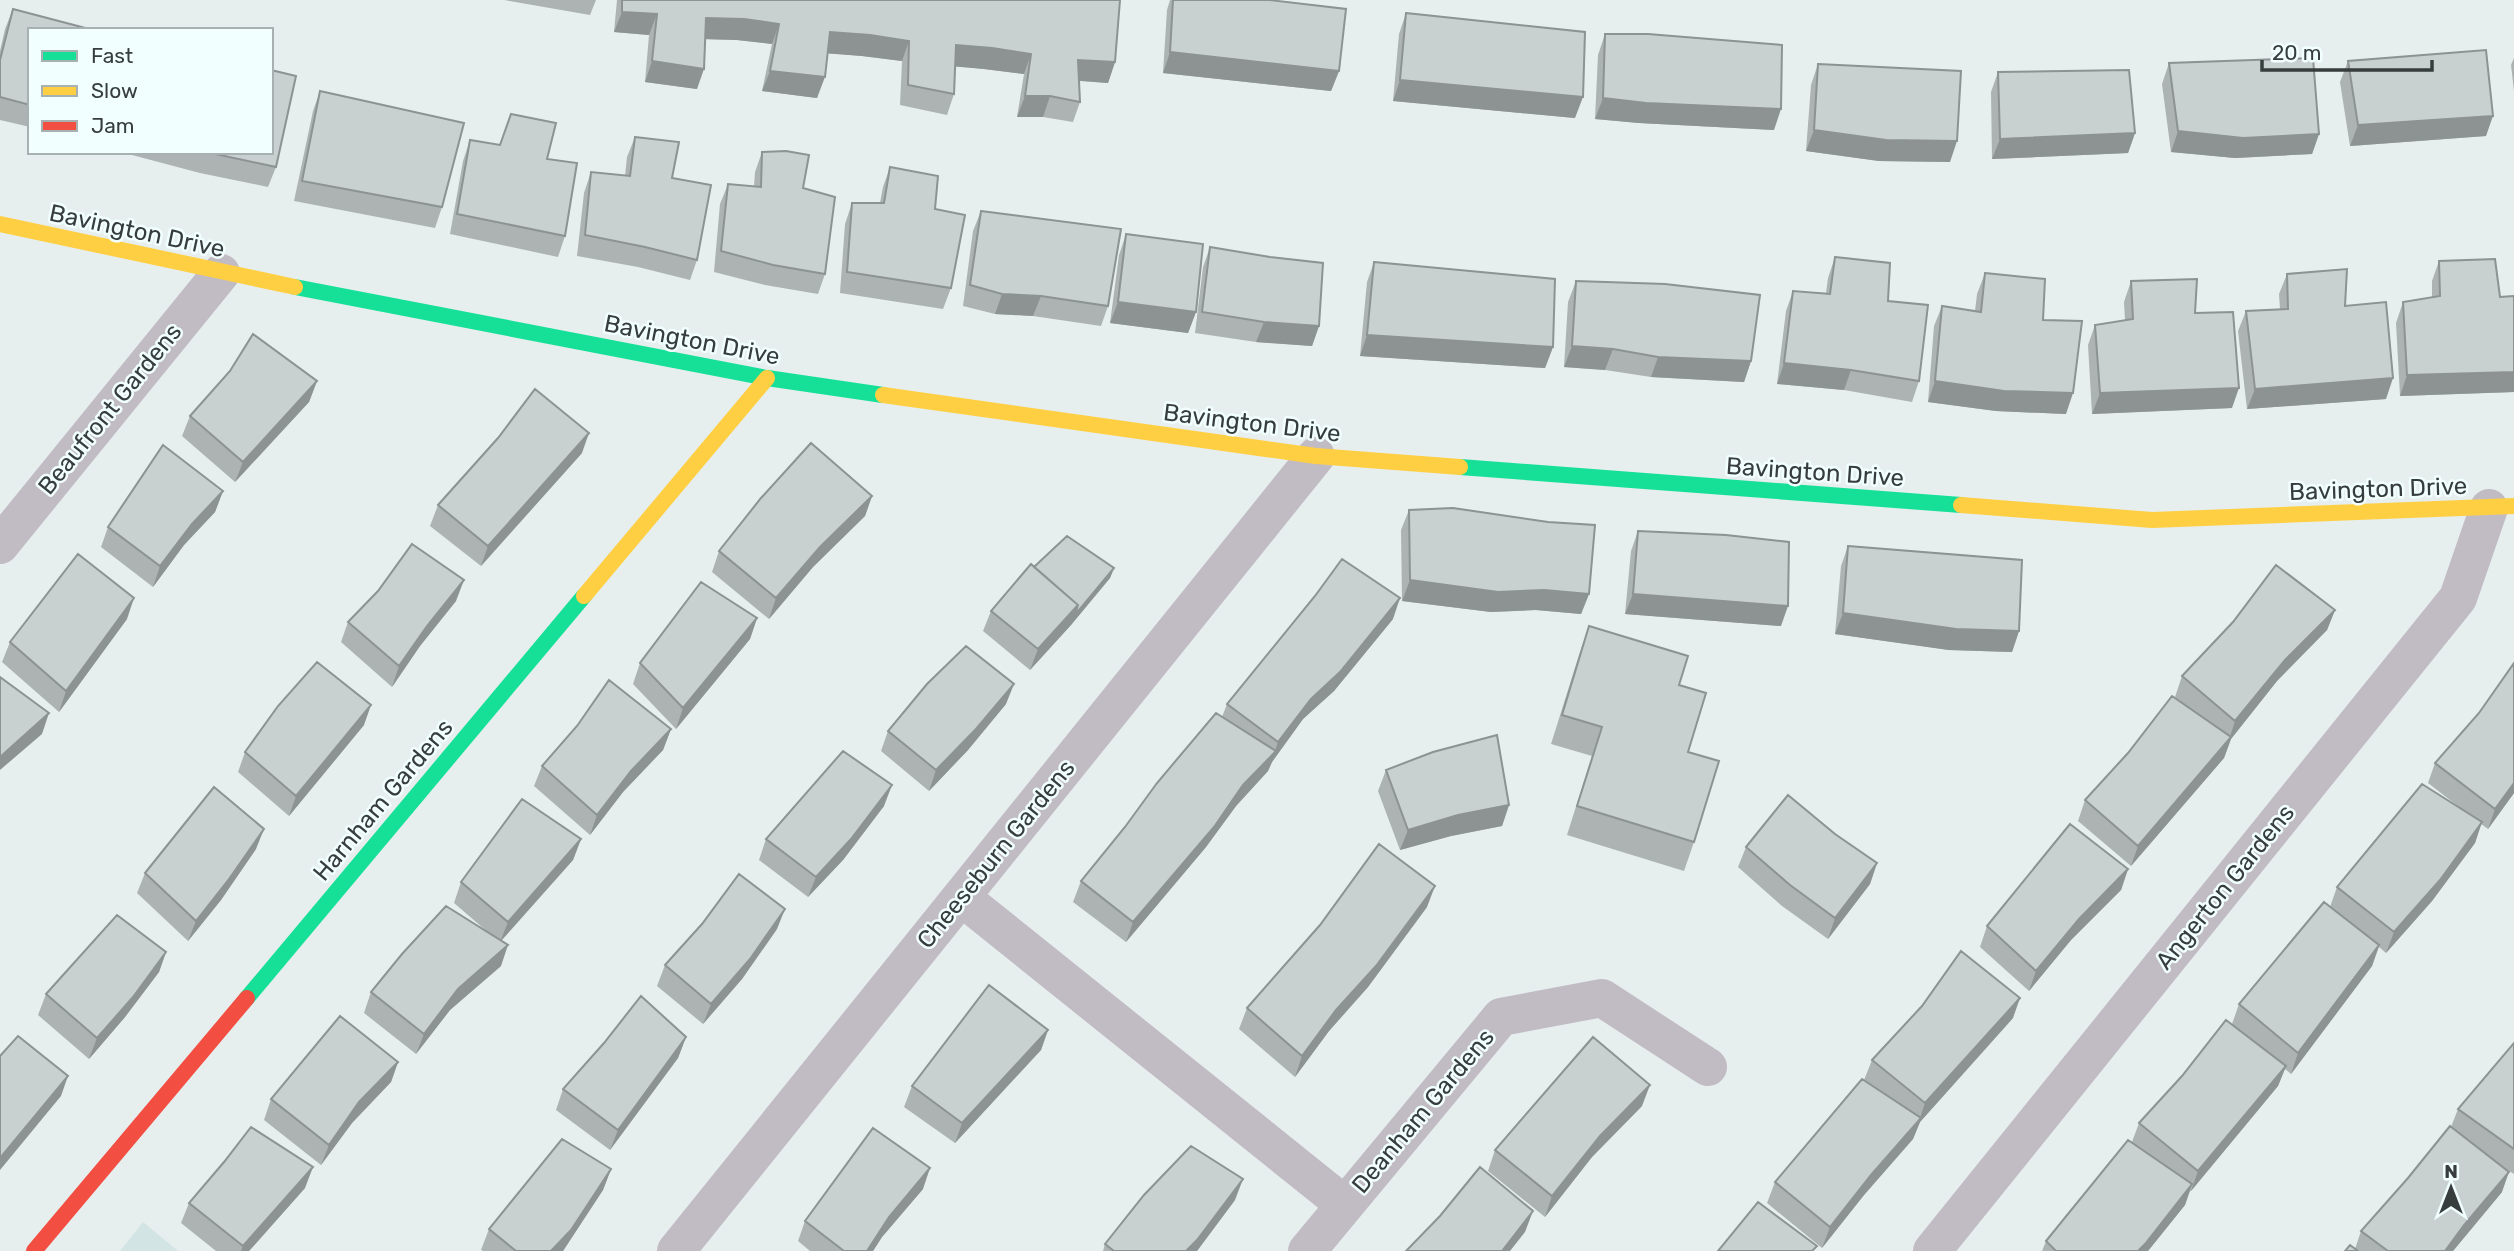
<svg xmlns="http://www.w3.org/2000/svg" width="2514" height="1251" font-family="Rubik,sans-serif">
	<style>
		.built { fill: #d3e4e4 }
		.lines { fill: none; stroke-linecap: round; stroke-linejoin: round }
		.street { stroke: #c1bbc4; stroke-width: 38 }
		.fast { stroke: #16e098; stroke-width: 16 }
		.slow { stroke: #ffcf43; stroke-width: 16 }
		.jam { stroke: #f24e42; stroke-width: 16 }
		.wall { fill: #adb3b3 }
		.shaded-wall { fill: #8d9292 }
		.building { fill: #c9d0d0; stroke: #8d9292; stroke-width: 2 }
		.labels { text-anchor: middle; stroke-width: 5; stroke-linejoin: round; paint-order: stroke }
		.street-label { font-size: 24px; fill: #373d3d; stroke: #f2ffff }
	</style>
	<rect width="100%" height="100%" fill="#e6eeee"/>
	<path class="built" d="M143,1222L178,1251H120Z"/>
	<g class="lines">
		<path class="street" d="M0,545L221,273
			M961,897L1345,1205
			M676,1251L1316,456
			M1307,1251L1501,1017L1602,998L1708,1067
			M1932,1251L2458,598L2489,508"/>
		<path class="fast" d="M295,287L767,378L883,395
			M1460,467L1961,505
			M247,998L584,596"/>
		<path class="slow" d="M0,224L295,287
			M883,395L1316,456L1460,467
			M1961,505L2152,520L2514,506
			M584,596L767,378"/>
		<path class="jam" d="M34,1251L247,998"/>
	</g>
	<path class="wall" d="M504,0H596L590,15Z
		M617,0H1120L1115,62L1108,83L1079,81L1080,102L1073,122L1043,117H1017L1024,74L984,69L955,66L954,94L947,115L900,105L902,61L862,56L827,53L817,98L762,91L772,44L737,40L706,39L697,89L645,82L649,35L614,32Z
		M1170,0H1269L1339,71L1331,91L1163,73L1167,10Z
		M13,9L30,30V127L0,120V51L5,29Z
		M1406,13L1575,118L1393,101L1399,34Z
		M1605,34L1774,130L1639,123L1595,119L1598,55Z
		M2514,58V91L2511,65Z
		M2348,61L2486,136L2350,146L2340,82Z
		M2169,63L2319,134L2312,154L2235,158L2171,152L2162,84Z
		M1818,64L1950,162L1879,161L1806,151L1811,85Z
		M1998,72L2135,133L2128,153L1992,159L1991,92Z
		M320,91L442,207L435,228L294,201L313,111Z
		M635,137L672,178L697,260L690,280L638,267L577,256L584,193L591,172L625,176L627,157Z
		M470,140L547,159L565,236L558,257L450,234L463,161Z
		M133,152H271L276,167L268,187L200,173L132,155Z
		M762,152L803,188L825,274L818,294L765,285L714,272L720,204L728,184L754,187L755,172Z
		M890,167L935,209L951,288L943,309L840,293L845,224L852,203H880L883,187Z
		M981,211L1108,306L1101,326L1033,316L995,314L963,306L973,231Z
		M1126,234L1196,312L1188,333L1110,323L1119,255Z
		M1210,247L1319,326L1312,346L1256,342L1195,333L1203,267Z
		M1835,257L1919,381L1912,402L1844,390L1777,384L1786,311L1793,291L1826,293L1828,278Z
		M2439,261L2500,297L2514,296V392L2400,396L2396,323L2403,302L2432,298V281Z
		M1374,262L1553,347L1545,368L1360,356L1367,282Z
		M1985,273L2066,414L1996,411L1928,402L1934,326L1942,306L1975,311L1977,294Z
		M2287,274L2345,306L2386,399L2247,409L2238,331L2246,311L2280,309L2279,294Z
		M1576,281L1751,361L1744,382L1651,377L1605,370L1564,367L1568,302Z
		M2131,281L2195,313L2232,408L2092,414L2088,345L2095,325L2125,320L2124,302Z
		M230,371L317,381L309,402L235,482L182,436L190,416Z
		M582,453L481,566L430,526L438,505Z
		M223,491L215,512L184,545L153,587L101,547L108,527Z
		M872,496L865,516L813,567L769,619L712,572L719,551Z
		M1409,510L1548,522L1589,594L1581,614L1536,610L1491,612L1402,601L1401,530Z
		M1638,531L1781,626L1625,614L1631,551Z
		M1848,546L2019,631L2012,652L1949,650L1835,634L1841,566Z
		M1034,567L1114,568L1110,578L1071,625L1030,670L983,631L991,611Z
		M378,591L456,601L420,646L392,687L341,642L348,622Z
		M2335,610L2327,630L2277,681L2231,739L2224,758L2131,866L2078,821L2085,800L2183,704L2175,697L2182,676Z
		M757,618L750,639L676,729L633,684L640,663Z
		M127,619L59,712L2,662L10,642Z
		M1393,619L1334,691L1303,719L1272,762L1268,771L1236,806L1206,847L1126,942L1073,902L1081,881L1125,827L1222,717L1227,704Z
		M1589,626L1679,685L1688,752L1694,842L1684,871L1567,835L1592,756L1551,744L1579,655Z
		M2514,663V793L2488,829L2481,824L2475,843L2432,901L2386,953L2379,947L2372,966L2291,1074L2285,1069L2278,1086L2191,1191H2190L2185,1205L2148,1251H2042L2046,1241L2132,1142L2139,1123L2242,1033L2232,1024L2239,1004L2330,907L2337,887L2459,807L2428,783L2435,763L2479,713Z
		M1006,704L968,750L929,791L881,751L888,731Z
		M364,725L289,816L238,772L245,752Z
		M671,729L663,750L623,792L590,835L534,786L542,766Z
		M1386,770L1509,805L1502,826L1451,836L1400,850L1378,791Z
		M884,806L843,860L808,897L759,860L766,839Z
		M1835,834L1877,863L1870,884L1828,939L1782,906L1738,867L1746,847Z
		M581,839L573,860L501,941V966L450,1010L416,1054L364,1013L371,992L490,934L454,903L461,882Z
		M256,849L221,900L188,941L137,893L145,873Z
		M2128,869L2121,890L2071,940L2029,991L1980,947L1987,926Z
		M1427,907L1368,987L1329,1031L1295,1077L1239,1029L1247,1008Z
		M777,929L742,979L703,1024L657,986L665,965Z
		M166,952L159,972L125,1017L89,1059L38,1015L46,994Z
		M2013,1018L1920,1122L1913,1139L1864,1195L1822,1248L1767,1203L1775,1182L1864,1080L1872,1060Z
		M1048,1030L1041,1050L955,1143L904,1107L912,1086Z
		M686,1037L678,1058L610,1150L556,1110L563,1089Z
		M2514,1043V1174L2494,1161L2502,1192L2453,1251H2345L2355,1249L2361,1231L2408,1178L2451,1127L2458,1109Z
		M398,1062L391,1082L352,1123L321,1165L264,1120L271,1099Z
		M1642,1106L1592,1157L1545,1217L1488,1171L1495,1150Z
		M611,1169L603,1190L563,1251H483L481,1250L489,1229Z
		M305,1188L249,1251H216L181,1223L189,1203Z
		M923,1189L882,1237L873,1251H810L798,1241L805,1221Z
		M1235,1200L1197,1251H1103L1105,1244Z"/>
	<path class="shaded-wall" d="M622,12L657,14L649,35L614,32Z
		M706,18L744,19L779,24L772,44L737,40L699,39Z
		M830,32L870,35L909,41L902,61L862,56L822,53Z
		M956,45L992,48L1031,54L1024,74L984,69L949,66Z
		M1170,52L1339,71L1331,91L1163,73Z
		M1078,60L1115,62L1108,83L1071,80Z
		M652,61L704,69L697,89L645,82Z
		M770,71L825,77L817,98L762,91Z
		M1400,80L1583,97L1575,118L1393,101Z
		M1025,96H1050L1043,117H1017Z
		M1603,98L1781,109L1774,130L1639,123L1595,119Z
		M2493,116L2486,136L2350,146L2358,125Z
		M1814,130L1957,141L1950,162L1879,161L1806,151Z
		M2178,131L2319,134L2312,154L2235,158L2171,152Z
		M2135,133L2128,153L1992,159L2000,139Z
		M1002,294L1041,296L1033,316L995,314Z
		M1118,302L1196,312L1188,333L1110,323Z
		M1264,322L1319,326L1312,346L1256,342Z
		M1367,335L1553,347L1545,368L1360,356Z
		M1572,346L1613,349L1605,370L1564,367Z
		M1658,357L1751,361L1744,382L1651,377Z
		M1784,363L1851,370L1844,390L1777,384Z
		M2514,372V392L2400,396L2407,375Z
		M2393,378L2386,399L2247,409L2255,389Z
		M317,381L309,402L235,482L243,462Z
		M1935,381L2073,393L2066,414L1996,411L1928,402Z
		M2239,388L2232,408L2092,414L2100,393Z
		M589,433L582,453L481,566L488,546Z
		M223,491L215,512L184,545L153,587L160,566L192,524Z
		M872,496L865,516L813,567L769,619L776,598L820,547Z
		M1114,568L1110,578L1071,625L1030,670L1038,649Z
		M464,580L456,601L420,646L392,687L399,666L427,626Z
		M1410,580L1589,594L1581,614L1536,610L1491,612L1402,601Z
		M1633,594L1788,606L1781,626L1625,614Z
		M134,598L127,619L59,712L66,691Z
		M1400,598L1393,619L1334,691L1303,719L1272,762L1268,771L1236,806L1206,847L1126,942L1133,922L1243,785L1275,751L1278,742L1311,699Z
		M2335,610L2327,630L2277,681L2231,739L2224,758L2131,866L2138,846L2229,740L2235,721L2285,660Z
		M1843,613L2019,631L2012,652L1949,650L1835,634Z
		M757,618L750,639L676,729L683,708Z
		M1014,684L1006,704L968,750L929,791L936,770Z
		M371,705L364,725L289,816L296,796Z
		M49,713L42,734L0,770V757Z
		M671,729L663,750L623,792L590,835L597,815L631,771Z
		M2514,783V793L2488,829L2495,809Z
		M892,785L884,806L843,860L808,897L816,877Z
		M1509,805L1502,826L1451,836L1400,850L1408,830L1458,815Z
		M2482,822L2475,843L2432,901L2386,953L2394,932Z
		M264,829L256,849L221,900L188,941L196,921Z
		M581,839L573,860L500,942L508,922Z
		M1877,863L1870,884L1828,939L1835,918Z
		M2128,869L2121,890L2071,940L2029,991L2036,971L2079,919Z
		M1435,886L1427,907L1368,987L1329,1031L1295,1077L1302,1056L1336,1010Z
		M785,909L777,929L742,979L703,1024L711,1004Z
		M508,945L501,966L450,1010L416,1054L424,1034L458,989Z
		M2379,945L2372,966L2291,1074L2298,1053Z
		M166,952L159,972L125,1017L89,1059L97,1038Z
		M2020,998L2013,1018L1920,1122L1913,1139L1864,1195L1822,1248L1830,1227L1871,1175L1919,1121L1925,1103Z
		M1048,1030L1041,1050L955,1143L962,1123Z
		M686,1037L678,1058L610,1150L618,1130Z
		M398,1062L391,1082L352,1123L321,1165L329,1145L359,1102Z
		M2286,1066L2278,1086L2191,1191L2198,1171Z
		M68,1076L61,1096L0,1170V1158Z
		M1650,1085L1642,1106L1592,1157L1545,1217L1552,1196L1600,1136Z
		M313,1167L305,1188L249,1251H241L243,1246Z
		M930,1168L923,1189L882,1237L873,1251H867L889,1217Z
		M611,1169L603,1190L563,1251H551Z
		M2509,1172L2502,1192L2453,1251H2445L2464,1225Z
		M1243,1179L1235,1200L1197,1251H1186Z
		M2192,1184L2185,1205L2148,1251H2138Z
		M1533,1211L1525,1232L1510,1251H1502Z"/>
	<path class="building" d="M622,0H1120L1115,62L1078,60L1080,102L1050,96H1025L1031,54L992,48L956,45L954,94L908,85L909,41L870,35L830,32L825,77L770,71L779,24L744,19L706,18L704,69L652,61L657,14L622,12Z
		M1173,0H1269L1346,9L1339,71L1170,52Z
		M13,9L93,30H30V105L0,97V60Z
		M1406,13L1585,32L1583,97L1400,80Z
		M1605,34H1648L1782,45L1781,109L1646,103L1603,98Z
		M2486,50L2493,116L2358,125L2348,61Z
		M2313,58L2319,134L2243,138L2178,131L2169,63Z
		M1818,64L1961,71L1957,141L1886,140L1814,130Z
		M271,70L296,76L276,167L206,152H271Z
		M2129,70L2135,133L2000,139L1998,72Z
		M320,91L464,123L442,207L302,181Z
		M511,114L556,123L547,159L577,163L565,236L457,214L470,140L500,145Z
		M635,137L679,142L672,178L711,185L697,260L645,247L585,235L591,172L630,176Z
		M786,151L809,155L803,188L835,197L825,274L773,265L721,251L728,184L761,187L762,152Z
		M890,167L938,176L935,209L965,215L951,288L847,272L852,203H884Z
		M981,211L1121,229L1108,306L1041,296L1002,294L970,285Z
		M1126,234L1203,244L1196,312L1118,302Z
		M1210,247L1270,257L1323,263L1319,326L1264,322L1202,312Z
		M1835,257L1890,263L1888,301L1928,305L1919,381L1851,370L1784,363L1793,291L1830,294Z
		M2495,259L2500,297L2514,296V372L2407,375L2403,302L2440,296L2439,261Z
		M1374,262L1555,279L1553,347L1367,335Z
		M2347,269L2345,306L2386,302L2393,378L2255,389L2246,311L2288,309L2287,274Z
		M1985,273L2045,279L2043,320L2082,321L2073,393L2004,391L1935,381L1942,306L1981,312Z
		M2197,279L2195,313L2233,312L2239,388L2100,393L2095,325L2133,319L2131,281Z
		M1576,281L1665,284L1760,295L1751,361L1658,357L1613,349L1572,346Z
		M253,334L317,381L243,462L190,416L230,371Z
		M535,389L589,433L488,546L438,505L498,438Z
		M811,443L872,496L820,547L776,598L719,551L761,498Z
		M163,445L223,491L192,524L160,566L108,527Z
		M1453,508L1548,522L1595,525L1589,594L1544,590L1498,592L1410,580L1409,510Z
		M1638,531L1726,535L1789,542L1788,606L1633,594Z
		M1067,536L1114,568L1075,615L1078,605L1034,567Z
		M412,544L464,580L427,626L399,666L348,622L378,591Z
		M1848,546L2022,560L2019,631L1956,629L1843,613Z
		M78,554L134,598L66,691L10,642Z
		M1342,559L1400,598L1341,671L1311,699L1278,742L1227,704L1315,596Z
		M1031,564L1078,605L1038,649L991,611Z
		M2276,565L2335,610L2285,660L2235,721L2182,676L2233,622Z
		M701,582L757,618L683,708L640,663Z
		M1589,626L1688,656L1679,685L1706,693L1688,752L1719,761L1694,842L1577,806L1602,727L1562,715Z
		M966,646L1014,684L976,729L936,770L888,731L927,684Z
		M317,662L371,705L296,796L245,752L278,706Z
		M2514,663V783L2495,809L2435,763L2479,713Z
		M0,677L49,713L0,757Z
		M609,680L671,729L631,771L597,815L542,766L577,726Z
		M2172,696L2231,737L2138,846L2085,800L2128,753Z
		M1216,713L1276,751L1243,785L1214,827L1133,922L1081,881L1125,827L1157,783Z
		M1497,735L1509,805L1458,815L1408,830L1386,770L1433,752Z
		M843,751L892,785L851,839L816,877L766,839Z
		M2422,784L2482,822L2440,880L2394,932L2337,887Z
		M214,787L264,829L229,879L196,921L145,873Z
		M1788,795L1835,834L1877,863L1835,918L1790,885L1746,847Z
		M522,799L581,839L508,922L461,882Z
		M2070,824L2128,869L2079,919L2036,971L1987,926Z
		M1379,844L1435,886L1376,966L1336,1010L1302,1056L1247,1008L1320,925Z
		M739,874L785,909L750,959L711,1004L665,965L702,924Z
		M2324,902L2379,945L2298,1053L2239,1004Z
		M446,906L508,945L458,989L424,1034L371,992L402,954Z
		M117,915L166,952L133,997L97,1038L46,994Z
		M1961,951L2020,998L1925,1103L1872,1060L1922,1006Z
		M989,985L1048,1030L962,1123L912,1086Z
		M641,996L686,1037L618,1130L563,1089L604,1043Z
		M340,1016L398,1062L359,1102L329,1145L271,1099Z
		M2226,1020L2286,1066L2198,1171L2139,1123L2182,1076Z
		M18,1036L68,1076L0,1158V1056Z
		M1593,1037L1650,1085L1600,1136L1552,1196L1495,1150Z
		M2514,1043V1149L2458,1109Z
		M1862,1079L1921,1118L1871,1175L1830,1227L1775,1182Z
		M2450,1126L2509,1172L2464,1225L2445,1251H2388L2361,1231L2408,1178Z
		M251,1127L313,1167L243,1246L189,1203L224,1162Z
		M873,1128L930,1168L889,1217L867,1251H844L805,1221Z
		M562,1139L611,1169L571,1230L551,1251H516L489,1229Z
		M2128,1140L2192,1184L2145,1244L2138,1251H2056L2046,1241Z
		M1191,1146L1243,1179L1197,1240L1186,1251H1114L1105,1244L1144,1195Z
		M1480,1167L1533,1211L1502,1251H1406L1440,1216Z
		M1758,1202L1817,1246L1812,1251H1718Z
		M2350,1245L2358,1251H2345Z"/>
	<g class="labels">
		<g class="street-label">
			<text transform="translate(137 231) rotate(12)" y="8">Bavington Drive</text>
			<text transform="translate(692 340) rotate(11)" y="8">Bavington Drive</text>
			<text transform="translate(110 409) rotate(-51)" y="8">Beaufront Gardens</text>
			<text transform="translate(1252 423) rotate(7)" y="8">Bavington Drive</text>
			<text transform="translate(1815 472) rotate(4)" y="8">Bavington Drive</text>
			<text transform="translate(2378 489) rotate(-2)" y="8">Bavington Drive</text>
			<text transform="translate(383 800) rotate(-50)" y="8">Harnham Gardens</text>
			<text transform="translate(996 854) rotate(-51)" y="8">Cheeseburn Gardens</text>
			<text transform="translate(2225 887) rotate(-51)" y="8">Angerton Gardens</text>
			<text transform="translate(1423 1111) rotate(-50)" y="8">Deanham Gardens</text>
		</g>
	</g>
	<rect x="28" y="28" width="245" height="126" fill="#f2ffff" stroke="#a7b1b1" stroke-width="2"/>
	<rect x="42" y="51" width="35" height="10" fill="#16e098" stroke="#a7b1b1" stroke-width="2"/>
	<text x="91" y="63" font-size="21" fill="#373d3d">Fast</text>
	<rect x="42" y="86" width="35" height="10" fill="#ffcf43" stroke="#a7b1b1" stroke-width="2"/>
	<text x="91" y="98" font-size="21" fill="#373d3d">Slow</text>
	<rect x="42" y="121" width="35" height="10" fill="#f24e42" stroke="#a7b1b1" stroke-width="2"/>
	<text x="91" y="133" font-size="21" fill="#373d3d">Jam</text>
	<g transform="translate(2451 1188)" stroke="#f2ffff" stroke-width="5" paint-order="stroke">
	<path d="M0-5L12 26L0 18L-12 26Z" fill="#373d3d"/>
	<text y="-10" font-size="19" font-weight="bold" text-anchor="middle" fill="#373d3d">N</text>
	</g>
	<path d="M2262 60v10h170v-10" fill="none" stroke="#373d3d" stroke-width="3.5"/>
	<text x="2272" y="60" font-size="21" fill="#373d3d" stroke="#f2ffff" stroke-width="5" paint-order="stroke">20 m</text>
</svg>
